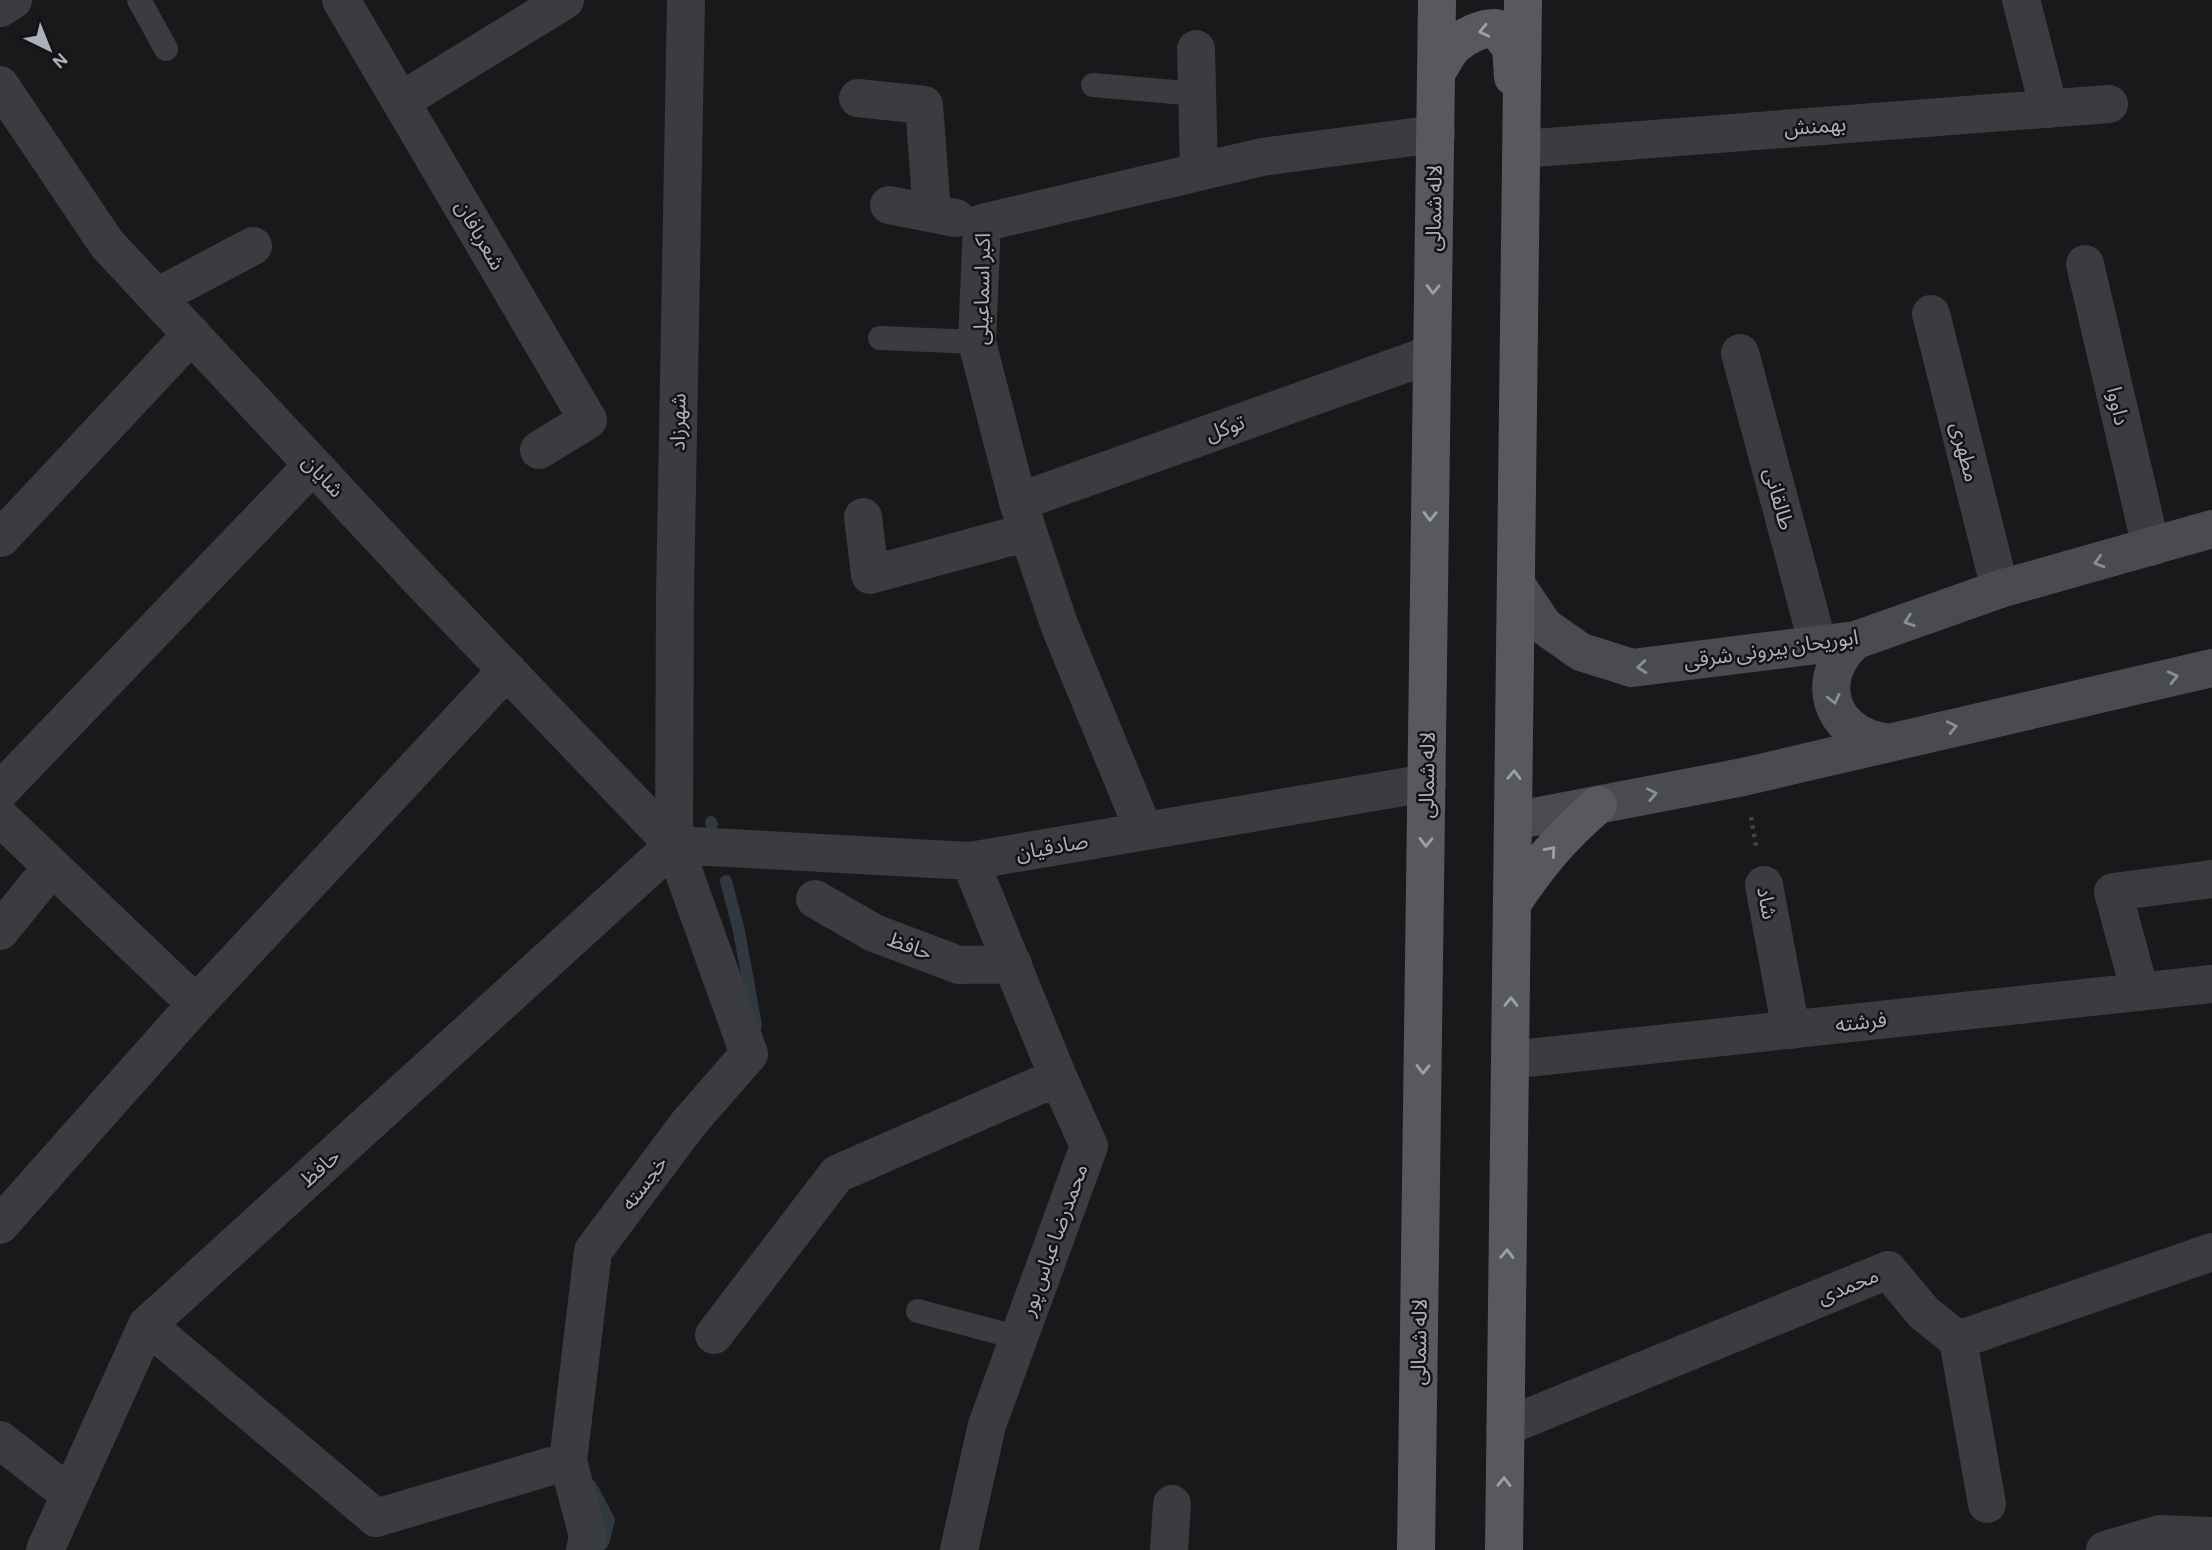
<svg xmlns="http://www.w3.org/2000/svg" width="2212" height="1550" font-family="'Alegreya Sans','Noto Sans Arabic',sans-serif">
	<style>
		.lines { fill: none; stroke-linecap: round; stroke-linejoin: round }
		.stream { stroke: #30393f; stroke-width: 12 }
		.path { stroke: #414347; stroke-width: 4.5; stroke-dasharray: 3.5 5; stroke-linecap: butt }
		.service { stroke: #3a3c40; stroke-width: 24 }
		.minor { stroke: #3a3c40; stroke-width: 38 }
		.tertiary { stroke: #3a3c40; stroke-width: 38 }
		.secondary { stroke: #494b50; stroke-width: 38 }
		.primary { stroke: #57595f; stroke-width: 38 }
		.oneway { stroke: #9ca0a8 }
		.oneway2 { stroke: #8a8e95 }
		.labels { text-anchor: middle; stroke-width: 5; stroke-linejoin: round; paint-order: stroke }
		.street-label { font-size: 21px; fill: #adb2ba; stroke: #141416 }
	</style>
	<rect width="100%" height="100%" fill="#19191b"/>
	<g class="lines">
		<path class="stream" d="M711,822L712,825
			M726,881L739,931L756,1025
			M591,1486L609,1520L603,1543"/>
		<path class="path" d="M1751,817L1756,846"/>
		<path class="service" d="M139,0L166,49
			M1093,85L1197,94
			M880,338L977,342
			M918,1311L1019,1338"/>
		<path class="minor" d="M341,0L588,420L539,450
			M2021,0L2049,109
			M1196,49L1199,172
			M0,85L107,244L423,583L674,845
			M858,98L924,105L932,213
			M401,101L565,0
			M1522,149L2109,104
			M889,205L956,218
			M2085,264L2151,547
			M157,297L253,246
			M1931,314L2000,589
			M1740,353L1818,645
			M1018,502L1432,354
			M863,517L870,575L1028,532
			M1,538L192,334
			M0,791L313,465
			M0,817L196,1004
			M1144,831L1060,627L1018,502L977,342L982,223L1262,157L1436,134
			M674,845L970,861L1427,783
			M1764,885L1791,1030
			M815,899L874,933L959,965L1013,964
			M0,931L52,867
			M2140,992L2113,892L2212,879
			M1510,1060L2212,984
			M0,1225L196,1004L507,670
			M147,1325L376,1518L568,1461
			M714,1335L837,1174L1058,1077
			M1958,1340L1987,1504
			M1505,1427L1888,1270L1924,1313L1958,1340L2212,1252
			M0,1440L70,1495
			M45,1550L147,1325L674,845
			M585,1550L588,1536L568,1461L593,1251L688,1124L749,1054L674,845L675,595L686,0
			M959,1550L987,1425L1089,1146L1058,1077L970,861
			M1169,1550L1172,1504
			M2105,1550L2160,1534L2212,1536"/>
		<path class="tertiary" d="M0,8L13,0"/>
		<path class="secondary" d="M1516,584L1544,626L1581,652L1632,668L1856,640L2000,589L2212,529
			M1856,640C1813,676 1828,734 1885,742
			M1513,821L1743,777L2212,668"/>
		<path class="primary" d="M1436,73C1442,65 1447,52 1455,45C1465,36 1483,27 1496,28L1511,48L1513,77
			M1512,904C1539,863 1561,837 1598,805
			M1416,1550L1437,0
			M1504,1550L1523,0"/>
	</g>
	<defs><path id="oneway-chevron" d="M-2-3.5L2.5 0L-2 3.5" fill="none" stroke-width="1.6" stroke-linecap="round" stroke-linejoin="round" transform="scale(1.75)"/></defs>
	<g class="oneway">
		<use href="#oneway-chevron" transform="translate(1484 31) rotate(167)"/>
		<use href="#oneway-chevron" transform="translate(1433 289) rotate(91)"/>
		<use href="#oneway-chevron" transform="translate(1430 516) rotate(91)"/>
		<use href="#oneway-chevron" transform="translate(1514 775) rotate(-89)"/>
		<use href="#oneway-chevron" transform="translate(1426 842) rotate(91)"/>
		<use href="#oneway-chevron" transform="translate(1551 851) rotate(-49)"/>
		<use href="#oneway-chevron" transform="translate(1511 1002) rotate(-89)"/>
		<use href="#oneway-chevron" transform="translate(1423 1069) rotate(91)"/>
		<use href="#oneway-chevron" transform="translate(1507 1254) rotate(-89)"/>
		<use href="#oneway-chevron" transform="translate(1504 1482) rotate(-89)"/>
	</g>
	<g class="oneway2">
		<use href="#oneway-chevron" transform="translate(2099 562) rotate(164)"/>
		<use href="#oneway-chevron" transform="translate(1909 621) rotate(161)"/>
		<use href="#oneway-chevron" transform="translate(1642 667) rotate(175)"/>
		<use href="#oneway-chevron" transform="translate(2173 677) rotate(-13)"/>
		<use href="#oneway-chevron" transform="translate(1834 699) rotate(77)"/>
		<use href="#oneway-chevron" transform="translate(1952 727) rotate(-13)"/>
		<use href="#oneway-chevron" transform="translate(1652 794) rotate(-11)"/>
	</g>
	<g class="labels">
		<g class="street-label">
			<text transform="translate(1815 126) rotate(-4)" y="7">بهمنش</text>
			<text transform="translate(1434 208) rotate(-89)" y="7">لاله شمالی</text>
			<text transform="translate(480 235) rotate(60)" y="7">شعربافان</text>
			<text transform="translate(982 289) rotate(-89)" y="7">اکبر اسماعیلی</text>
			<text transform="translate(2118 406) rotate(77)" y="7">داووا</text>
			<text transform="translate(678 422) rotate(-89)" y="7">شهرزاد</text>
			<text transform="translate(1225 428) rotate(-20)" y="7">توکل</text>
			<text transform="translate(1965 452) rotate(76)" y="7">مطهری</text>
			<text transform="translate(323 476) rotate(47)" y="7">شایان</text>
			<text transform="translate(1779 499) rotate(75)" y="7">طالقانی</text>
			<text transform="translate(1771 649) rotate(-8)" y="7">ابوریحان بیرونی شرقی</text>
			<text transform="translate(1427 775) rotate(-89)" y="7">لاله شمالی</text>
			<text transform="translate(1052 847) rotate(-10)" y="7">صادقیان</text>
			<text transform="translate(1767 903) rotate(79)" y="7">شاد</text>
			<text transform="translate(910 946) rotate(20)" y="7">حافظ</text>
			<text transform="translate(1861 1022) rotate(-6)" y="7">فرشته</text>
			<text transform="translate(320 1168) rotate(-42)" y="7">حافظ</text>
			<text transform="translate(644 1183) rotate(-53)" y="7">خجسته</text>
			<text transform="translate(1054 1240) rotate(-70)" y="7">محمدرضا عباس پور</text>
			<text transform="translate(1848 1286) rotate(-22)" y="7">محمدی</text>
			<text transform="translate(1419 1342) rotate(-89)" y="7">لاله شمالی</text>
		</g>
	</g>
	<g transform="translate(49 49) rotate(137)" stroke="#141416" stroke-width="5" paint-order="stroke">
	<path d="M0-5L12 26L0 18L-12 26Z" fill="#adb2ba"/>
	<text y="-10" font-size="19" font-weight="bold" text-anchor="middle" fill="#adb2ba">N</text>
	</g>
</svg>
